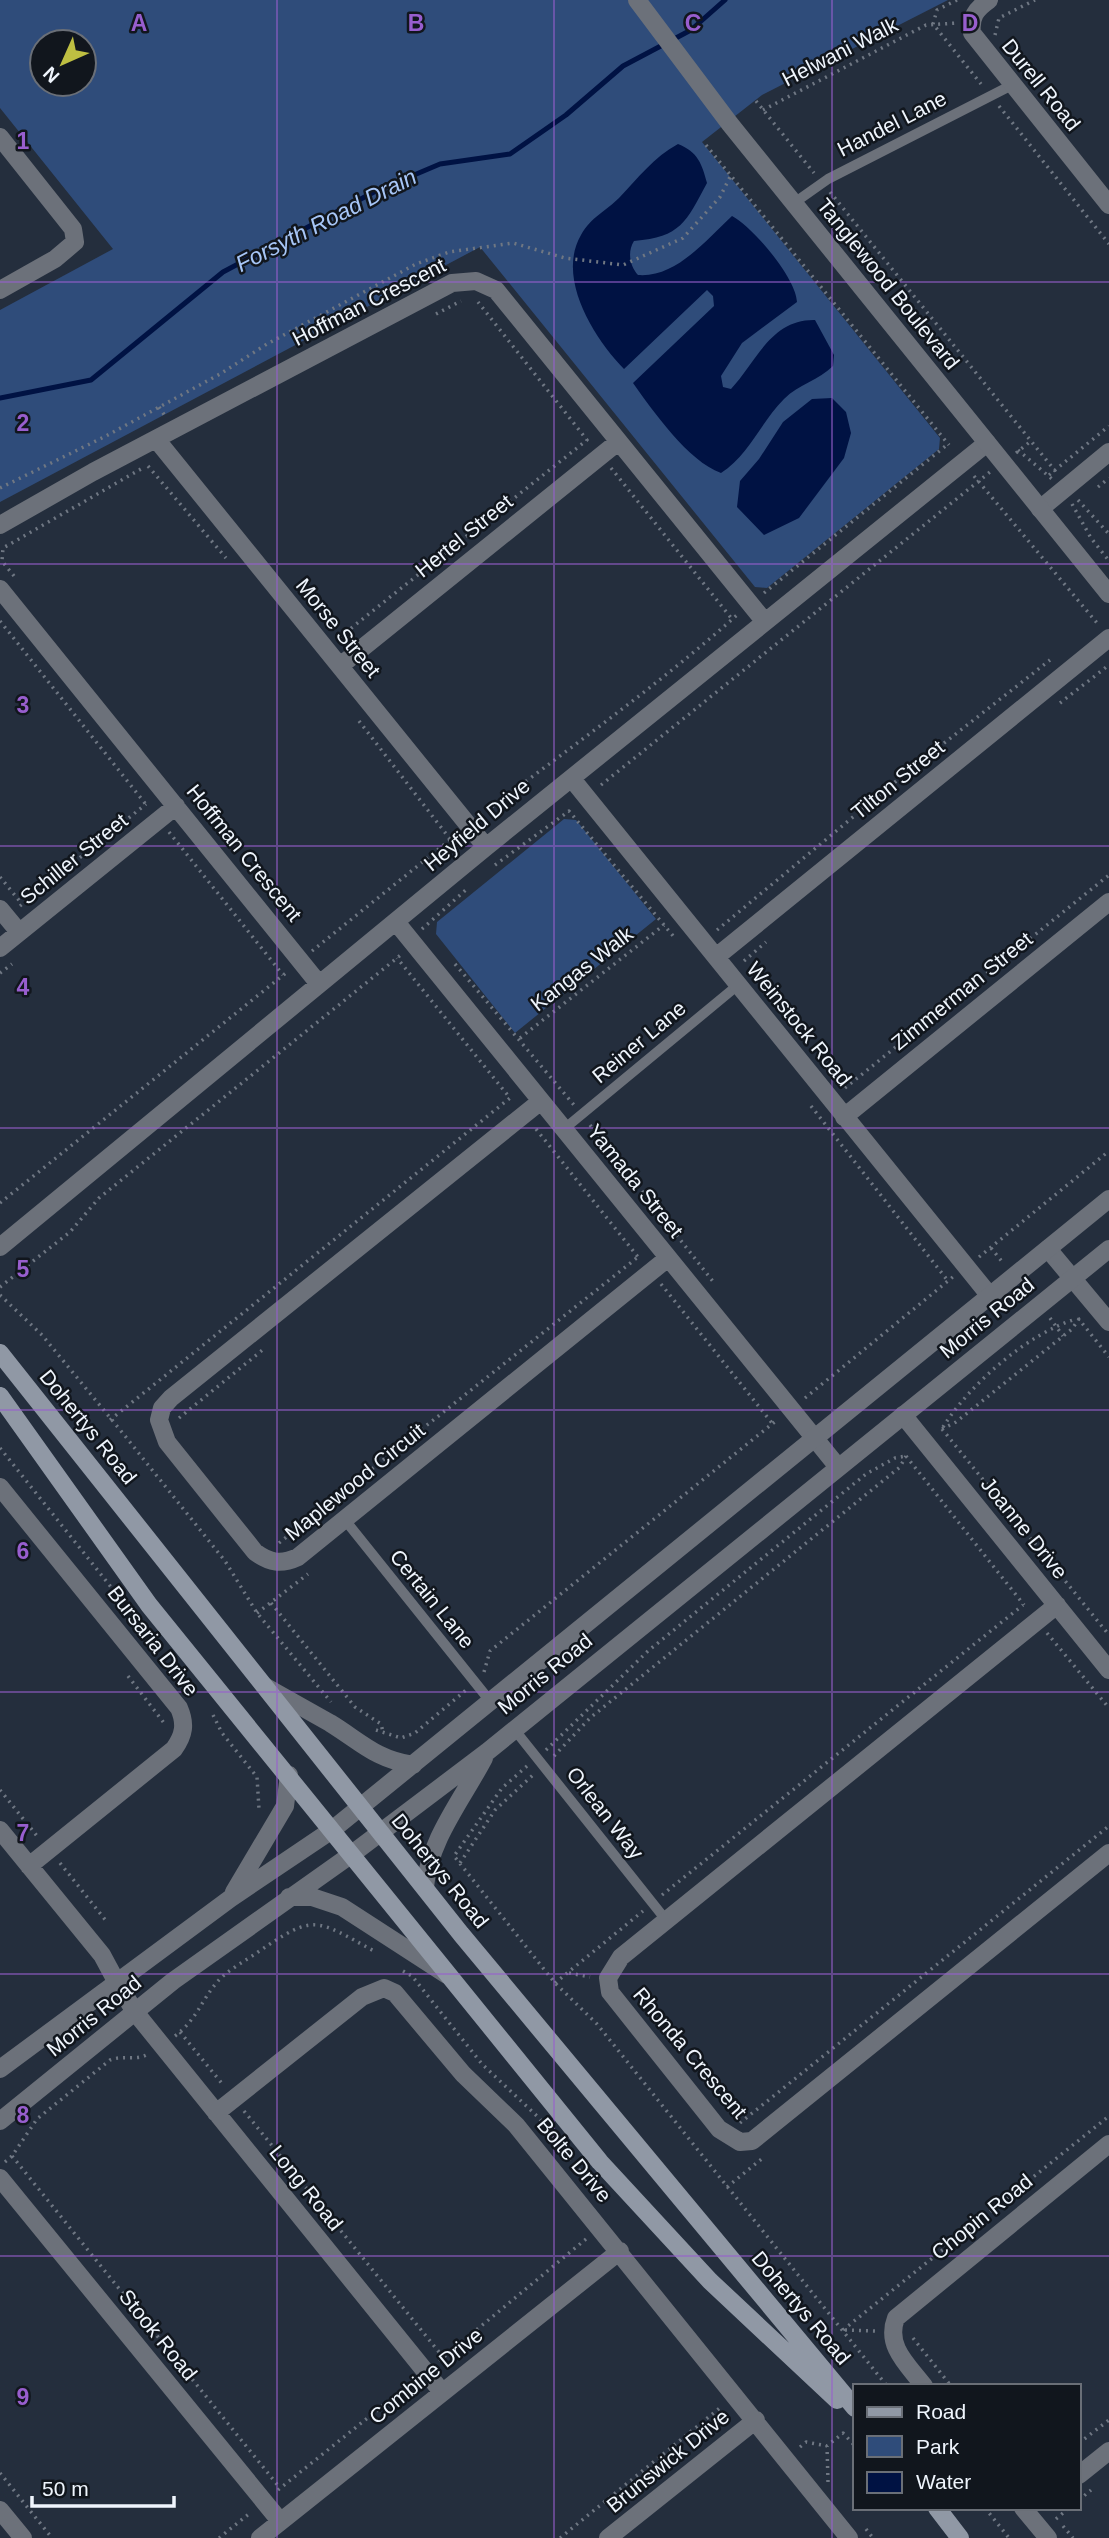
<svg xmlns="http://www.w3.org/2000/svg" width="1109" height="2538" font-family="Helvetica,sans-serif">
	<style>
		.green { fill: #2f4c7a; fill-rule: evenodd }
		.water { fill: #001243 }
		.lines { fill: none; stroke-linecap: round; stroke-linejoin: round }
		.stream { stroke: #001243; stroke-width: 5 }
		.path { stroke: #6f7783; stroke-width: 3.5; stroke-dasharray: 2 5; stroke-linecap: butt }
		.service { stroke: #6c717a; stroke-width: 10 }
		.minor { stroke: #6c717a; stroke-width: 18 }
		.tertiary { stroke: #6c717a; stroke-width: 18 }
		.secondary { stroke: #9098a5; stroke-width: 18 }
		.grid { fill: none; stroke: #985ece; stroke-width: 2; stroke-opacity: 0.55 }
		.labels { text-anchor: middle; stroke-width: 5; stroke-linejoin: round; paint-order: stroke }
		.street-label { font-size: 21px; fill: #eff5fd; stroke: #11161d }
		.water-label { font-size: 23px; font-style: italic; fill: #a7c6f7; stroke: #11161d }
		.grid-label { font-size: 23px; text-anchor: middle; font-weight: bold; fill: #985ece; stroke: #11161d; stroke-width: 5; stroke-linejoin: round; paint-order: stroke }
	</style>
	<rect width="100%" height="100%" fill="#242e3d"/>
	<path class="green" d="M0,0H948L762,95L702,142L940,438L939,449L767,588L755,587L480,247L0,502V310L113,249L0,108ZM42,42H84V84H42Z
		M564,819L576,820L656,919L515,1033L436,934L437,922Z"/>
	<path class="water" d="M678,144C698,152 702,164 707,183C686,222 681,237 634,241C627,252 630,266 638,275C676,278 706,240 732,216C753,227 796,278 797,302L742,343L721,376L723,387L731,389C756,362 771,319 815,320L834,355L833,366C819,380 799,384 784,399C761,422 749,455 721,473C688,461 653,411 633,383L714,306L713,296L707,290L624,369C594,338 556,278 581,235C591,217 606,211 619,198C638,178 654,157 678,144Z
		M832,398L846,412L851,433L844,458L799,518L764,535L737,507L740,481L759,459L783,422L812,399Z"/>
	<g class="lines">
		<path class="stream" d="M0,398L91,380L223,272L374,192L440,164L510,154L566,115L623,66L691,30L725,0"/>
		<path class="path" d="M957,0L937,10L933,24L981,84
			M995,35L999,18L1035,0
			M756,101L814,173
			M999,106L1109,244
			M763,110L926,25L957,23
			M706,145L949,445
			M830,192L1056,472
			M436,314L461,301
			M159,407L165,416
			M1018,450L1052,479
			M1016,453L1031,441
			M148,466L226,558
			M611,468L732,619
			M1049,475L1109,426
			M974,476L1097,623L1095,625
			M1098,487L1109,478
			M0,488L106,436L220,374L267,344L416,264L449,252L513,243L565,258L623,265L683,238L720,197L731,175
			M1078,500L1109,534
			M1072,504L1091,538L1109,561
			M14,576L2,561L3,548L141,469
			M764,593L948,444
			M0,621L148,807
			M340,637L587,440L478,302
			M1060,703L1109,665
			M359,721L457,848
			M601,785L990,472
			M481,815C567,750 656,687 737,615
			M169,832L283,975
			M495,865L569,811L674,937
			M0,877L22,904
			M20,906L146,804
			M422,929L468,888
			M717,930L906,773L1050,660
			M312,951L456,835
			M744,961L766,942
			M455,964L574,1105
			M0,973L12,964
			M520,1038L664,925
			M845,1088L1109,875
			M811,1106L948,1281
			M590,1125L715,1284
			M536,1129L638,1257
			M0,1203L287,972
			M991,1248L1004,1264
			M979,1257L1109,1151
			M661,1284L772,1423
			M0,1287L70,1232L99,1198L402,954
			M0,1295L42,1335L121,1431L225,1561L257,1613L331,1702
			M1050,1318L1063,1336
			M1078,1318L1109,1357
			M805,1398L954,1276
			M179,1418L265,1348
			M110,1420L510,1098L397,958
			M943,1427C970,1384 1027,1334 1076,1319
			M942,1429L1109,1635
			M942,1429L956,1422L1072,1329L1081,1316
			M0,1448L123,1602
			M906,1456L1024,1605
			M279,1543L638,1257
			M271,1603L355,1707L381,1724L383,1732
			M257,1613L308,1574
			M1047,1633L1109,1708
			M484,1672L490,1651L777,1420
			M128,1676L164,1723
			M213,1715L222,1733L257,1777L259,1809
			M376,1730L401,1738L415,1733L466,1690
			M546,1750L648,1651L866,1474L895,1458L906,1456
			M554,1756L590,1718L900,1467L906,1456
			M527,1766L502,1788L454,1856L555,1983L597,2024L887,2386
			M0,1790L37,1836
			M60,1863L107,1922
			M460,1863L495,1810L533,1775
			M662,1895L1023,1605
			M403,1971L412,1976L482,2064L539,2118L584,2176
			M569,1973L590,1977
			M555,1983L643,1911
			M180,2032L224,2086
			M175,2036C198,2018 200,2002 218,1981C228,1970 245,1961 258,1952C315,1913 315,1919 374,1951
			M244,2111L443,2357
			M740,2123L1109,1826
			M12,2156L280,2488
			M5,2162L12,2156L37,2119L110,2060C123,2055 137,2061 148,2054
			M727,2187L764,2157
			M843,2330L1109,2116
			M845,2330L875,2331
			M913,2338L951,2386
			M439,2361L586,2239
			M1079,2443L1109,2420
			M800,2447L806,2442L827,2446
			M0,2473L52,2538
			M828,2482L827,2446L843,2433L855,2446
			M278,2490L411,2383
			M1079,2500L1091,2490
			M985,2508L1009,2538
			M1056,2519L1069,2508
			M1063,2526L1073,2538
			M866,2529L873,2538
			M219,2538L250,2513
			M560,2538L721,2407"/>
		<path class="service" d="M794,203L828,179L1012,85
			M564,1129L738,985
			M345,1520L490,1701
			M514,1729L666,1920"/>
		<path class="minor" d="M989,0C976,9 970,17 972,33L1109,205
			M0,137L73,229L75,242L55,259L0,290
			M156,439L486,847
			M1040,509L1109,452
			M0,525L93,472L452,283L476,281L496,290L765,622
			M0,589L319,984
			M340,666L618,442
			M572,779L990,1296
			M0,909L19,932
			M396,922L838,1467
			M0,948L176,806
			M716,957L1109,638
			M541,1101L171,1398L162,1408L159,1420L167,1442L255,1552C270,1563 281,1565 298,1557L668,1258
			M844,1117L1109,902
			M0,1247L486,847L987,443
			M1048,1249L1109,1322
			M903,1415L1109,1670
			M0,1487L179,1708C186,1724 184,1735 174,1749L29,1866
			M1057,1605L621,1957L608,1978L610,1992L719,2129L740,2142L752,2141L1109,1853
			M0,1830L102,1955L116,1981
			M135,2012L442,2392
			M216,2113L362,1997L384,1988L395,1993L463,2074L516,2125L849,2538
			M0,2178L280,2521
			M924,2386C908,2365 885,2346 896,2318L1109,2144
			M1079,2475L1109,2451
			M1023,2508L1048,2538
			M0,2510L23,2538
			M260,2538L620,2251
			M608,2538L756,2420"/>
		<path class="tertiary" d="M637,0L730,124L1109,594
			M266,1687C287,1699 309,1711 330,1723C361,1742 375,1759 413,1765
			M425,1887C429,1840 462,1800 484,1758
			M234,1892L285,1806L289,1775
			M289,1897H312L342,1907L447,1975
			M116,1981L135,2012
			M0,2069L231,1898L332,1830L1109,1199
			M0,2121L173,1981L352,1854L487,1752L1109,1249"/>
		<path class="secondary" d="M0,1353L461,1934L855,2408
			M0,1396L149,1605L600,2162L710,2281L837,2400
			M937,2508L960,2538"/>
	</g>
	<path class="grid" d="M277,0V2538M554,0V2538M832,0V2538M0,282H1109M0,564H1109M0,846H1109M0,1128H1109M0,1410H1109M0,1692H1109M0,1974H1109M0,2256H1109"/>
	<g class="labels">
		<g class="street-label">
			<text transform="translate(840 52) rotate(-27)" y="7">Helwani Walk</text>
			<text transform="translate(1041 85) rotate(51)" y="7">Durell Road</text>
			<text transform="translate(892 124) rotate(-27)" y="7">Handel Lane</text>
			<text transform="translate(888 284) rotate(51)" y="7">Tanglewood Boulevard</text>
			<text transform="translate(369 302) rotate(-27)" y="7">Hoffman Crescent</text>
			<text transform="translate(464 536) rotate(-39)" y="7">Hertel Street</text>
			<text transform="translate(338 628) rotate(51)" y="7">Morse Street</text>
			<text transform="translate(898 780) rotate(-39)" y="7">Tilton Street</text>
			<text transform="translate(477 825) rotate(-40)" y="7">Heyfield Drive</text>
			<text transform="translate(244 853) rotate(51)" y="7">Hoffman Crescent</text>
			<text transform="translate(74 859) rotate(-39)" y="7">Schiller Street</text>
			<text transform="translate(582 969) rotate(-38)" y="7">Kangas Walk</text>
			<text transform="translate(962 991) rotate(-39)" y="7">Zimmerman Street</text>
			<text transform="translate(799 1024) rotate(51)" y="7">Weinstock Road</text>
			<text transform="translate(639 1042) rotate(-40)" y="7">Reiner Lane</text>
			<text transform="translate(635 1181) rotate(51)" y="7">Yamada Street</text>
			<text transform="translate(987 1318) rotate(-39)" y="7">Morris Road</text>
			<text transform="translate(88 1427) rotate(51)" y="7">Dohertys Road</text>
			<text transform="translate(355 1482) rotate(-39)" y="7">Maplewood Circuit</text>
			<text transform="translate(1024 1528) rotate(51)" y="7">Joanne Drive</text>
			<text transform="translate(432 1599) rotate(51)" y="7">Certain Lane</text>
			<text transform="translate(153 1641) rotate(52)" y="7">Bursaria Drive</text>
			<text transform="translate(545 1674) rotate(-39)" y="7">Morris Road</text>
			<text transform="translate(605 1813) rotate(52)" y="7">Orlean Way</text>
			<text transform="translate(440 1871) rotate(51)" y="7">Dohertys Road</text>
			<text transform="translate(94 2016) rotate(-39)" y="7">Morris Road</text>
			<text transform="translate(690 2053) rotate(50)" y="7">Rhonda Crescent</text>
			<text transform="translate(574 2160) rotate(50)" y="7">Bolte Drive</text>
			<text transform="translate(306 2188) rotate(51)" y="7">Long Road</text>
			<text transform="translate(982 2217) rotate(-39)" y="7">Chopin Road</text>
			<text transform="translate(801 2308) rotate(50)" y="7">Dohertys Road</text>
			<text transform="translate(158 2335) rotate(51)" y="7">Stook Road</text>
			<text transform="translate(426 2376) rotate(-39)" y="7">Combine Drive</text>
			<text transform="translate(668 2461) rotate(-39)" y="7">Brunswick Drive</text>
		</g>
		<g class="water-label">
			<text transform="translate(326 220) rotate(-27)" y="8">Forsyth Road Drain</text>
		</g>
	</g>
	<g class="grid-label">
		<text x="139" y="31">A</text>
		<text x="416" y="31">B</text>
		<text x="693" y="31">C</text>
		<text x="970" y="31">D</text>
		<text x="23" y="149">1</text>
		<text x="23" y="431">2</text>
		<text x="23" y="713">3</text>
		<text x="23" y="995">4</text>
		<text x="23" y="1277">5</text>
		<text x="23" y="1559">6</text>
		<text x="23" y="1841">7</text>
		<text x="23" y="2123">8</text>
		<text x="23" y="2405">9</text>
	</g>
	<rect x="853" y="2384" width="228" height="126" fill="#11161d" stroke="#6a6f77" stroke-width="2"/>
	<rect x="867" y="2407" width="35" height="10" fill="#9098a5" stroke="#6a6f77" stroke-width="2"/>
	<text x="916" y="2419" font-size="21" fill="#eff5fd">Road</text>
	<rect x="867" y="2436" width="35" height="21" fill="#2f4c7a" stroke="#6a6f77" stroke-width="2"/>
	<text x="916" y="2454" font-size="21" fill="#eff5fd">Park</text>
	<rect x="867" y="2472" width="35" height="21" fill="#001243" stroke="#6a6f77" stroke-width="2"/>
	<text x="916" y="2489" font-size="21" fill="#eff5fd">Water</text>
	<g transform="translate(63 63) rotate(225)"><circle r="33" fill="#11161d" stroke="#6a6f77" stroke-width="2"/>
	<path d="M0-5L12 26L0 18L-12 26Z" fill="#bebf42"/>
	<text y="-10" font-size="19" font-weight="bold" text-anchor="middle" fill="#eff5fd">N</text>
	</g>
	<path d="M32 2496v10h142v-10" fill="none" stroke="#eff5fd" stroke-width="3.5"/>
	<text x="42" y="2496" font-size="21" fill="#eff5fd" stroke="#11161d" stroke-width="5" paint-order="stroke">50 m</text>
</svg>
